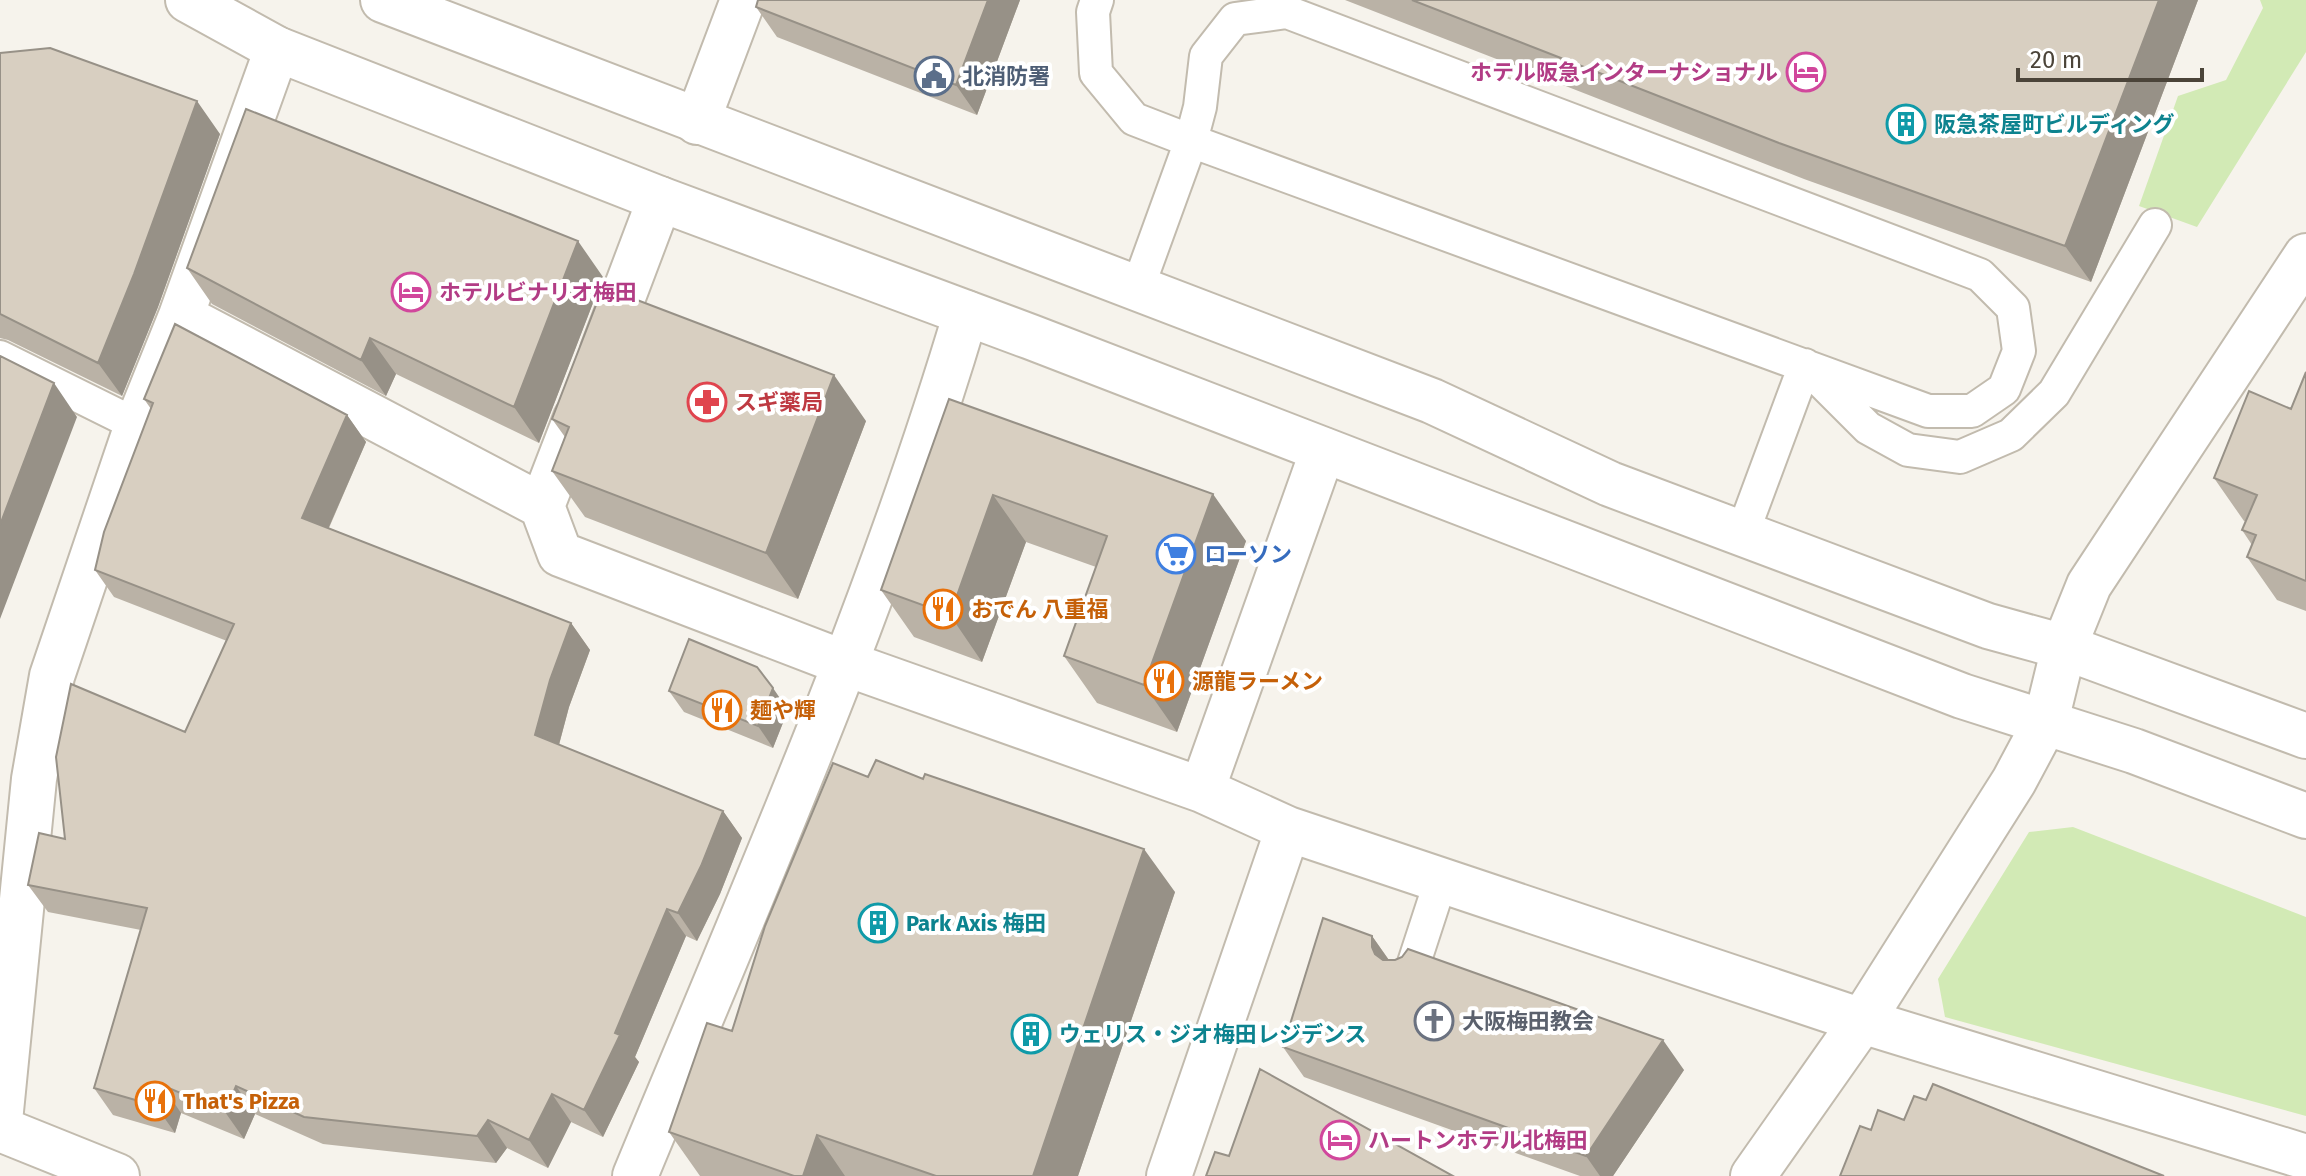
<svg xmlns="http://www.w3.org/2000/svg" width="2306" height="1176" font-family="'Fira Sans','Noto Sans JP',sans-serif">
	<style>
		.green { fill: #d2eab5 }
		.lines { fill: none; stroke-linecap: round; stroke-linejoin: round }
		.service-casing { stroke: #c2bbae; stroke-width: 36 }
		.minor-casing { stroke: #c2bbae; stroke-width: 48 }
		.tertiary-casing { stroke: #c2bbae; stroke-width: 48 }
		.service { stroke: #fff; stroke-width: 32 }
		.minor { stroke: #fff; stroke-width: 44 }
		.tertiary { stroke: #fff; stroke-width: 44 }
		.wall { fill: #bab2a6 }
		.shaded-wall { fill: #979187 }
		.building { fill: #d8cfc1; stroke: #979187; stroke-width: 2 }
		.labels { text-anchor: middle; stroke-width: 8; stroke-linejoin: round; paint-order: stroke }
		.hotel-label { font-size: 22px; font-weight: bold; fill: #b23c85; stroke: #fff; text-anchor: start }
		.service-label { font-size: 22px; font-weight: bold; fill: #4e5e75; stroke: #fff; text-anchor: start }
		.culture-label { font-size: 22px; font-weight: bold; fill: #0d838f; stroke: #fff; text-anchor: start }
		.health-label { font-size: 22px; font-weight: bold; fill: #be3a42; stroke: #fff; text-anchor: start }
		.shop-label { font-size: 22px; font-weight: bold; fill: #366cbe; stroke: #fff; text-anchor: start }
		.food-label { font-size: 22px; font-weight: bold; fill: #c56008; stroke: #fff; text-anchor: start }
		.worship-label { font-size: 22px; font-weight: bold; fill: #5b616d; stroke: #fff; text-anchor: start }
	</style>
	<rect width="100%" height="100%" fill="#f6f3ec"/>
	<path class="green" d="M2260,0H2306V52L2197,227L2139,206L2178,96L2226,80L2263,8Z
		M2073,827L2306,917V1116L1945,1017L1938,979L2029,832Z"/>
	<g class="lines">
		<defs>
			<path id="service" d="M1097,0L1093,12L1096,73L1134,119L1191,141L1928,411H1972L2004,389L2019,351L2013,308L1980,275L1287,12L1235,19L1206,56L1200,107L1191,141L1138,287
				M0,357L137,425
				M1813,373L1868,428L1908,450L1960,457L2011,435L2054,393L2155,225
				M1743,532L1805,365
				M1411,972L1441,880"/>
			<path id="minor" d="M697,122L743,0
				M181,316L542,506L576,418
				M603,350L660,199
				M542,506L560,554L847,664L1202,790L1288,829L1862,1021L2306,1157
				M1202,790L1323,450
				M0,1121L34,779L52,676L137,425L181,316L277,49
				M0,1129L117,1176
				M635,1176C753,891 878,609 966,313
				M1169,1176L1288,829
				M1753,1176L1862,1021L2014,781L2046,721L2064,647L2089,585L2306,256"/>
			<path id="tertiary" d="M188,0L277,49L660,199L1031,337L1962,696L2134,751L2306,816
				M383,0L1432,401L1610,484L1988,626L2064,647L2306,736"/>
		</defs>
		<use href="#service" class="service-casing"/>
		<use href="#minor" class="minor-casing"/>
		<use href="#tertiary" class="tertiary-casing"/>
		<use href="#service" class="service"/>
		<use href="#minor" class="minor"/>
		<use href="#tertiary" class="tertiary"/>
	</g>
	<path class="wall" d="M1020,0L977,115L777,37L756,7Z
		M1345,0H2198L2091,282L1804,179Z
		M0,53L220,134L158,307L122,396L8,340L0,338Z
		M187,268L603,277L539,443L396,374L386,396L212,304Z
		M2306,372V611L2277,600L2247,557L2252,545L2242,530L2246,522L2244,521L2214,478L2291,409Z
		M144,399L347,415L366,442L329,528L571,623L590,650L569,707L559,745L723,811L742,838L720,894L697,941L686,936L635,1057L639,1062L603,1137L571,1122L548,1168L507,1148L496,1163L323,1144L255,1114L244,1139L181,1113L175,1133L113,1115L94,1088L141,930L48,912L28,885L65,839L185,732L227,641L114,597L95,570L151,409Z
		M949,399L1246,541L1177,732L1097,703L1064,656L1096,567L1026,542L982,662L914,637L881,590Z
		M552,419L866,421L798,599L585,517L552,471L565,437Z
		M669,691L788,710L773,748L684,712Z
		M868,777L1175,892L1078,1176H700L669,1132L732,1031Z
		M1372,936L1389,960L1684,1070L1613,1176H1580L1304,1077L1283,1047Z"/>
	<path class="shaded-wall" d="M988,0H1020L977,115L956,85Z
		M2159,0H2198L2091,282L2065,246Z
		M197,101L220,134L158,307L122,396L98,363Z
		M578,241L603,277L539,443L514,407Z
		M370,338L396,374L386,396L361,360Z
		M834,375L866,421L798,599L766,553Z
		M54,383L77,417L0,619V525Z
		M347,415L366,442L321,545L302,518Z
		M1213,494L1246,541L1177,732L1144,685Z
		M993,495L1026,542L982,662L950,615Z
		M571,623L590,650L569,707L554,763L535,735L550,680Z
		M773,688L788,710L773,748L758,726Z
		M723,811L742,838L720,894L697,941L678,913Z
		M1144,849L1175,892L1078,1176H1033Z
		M667,909L686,936L635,1057L639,1062L603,1137L584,1110L615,1033Z
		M1372,936L1393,966L1375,954L1372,947Z
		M1663,1040L1684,1070L1613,1176H1600L1586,1156Z
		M162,1085L181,1113L175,1133L156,1106Z
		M236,1086L255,1114L244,1139L225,1112Z
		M552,1094L571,1122L548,1168L529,1140Z
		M488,1120L507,1148L496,1163L477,1136Z
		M817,1135L845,1176H803Z"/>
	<path class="building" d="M758,0H988L956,85L756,7Z
		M1412,0H2159L2065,246L1779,143Z
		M50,48L197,101L134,274L98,363L0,314V53Z
		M246,109L578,241L514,407L370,338L361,360L187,268Z
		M603,287L834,375L766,553L552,471L569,427L552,419Z
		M175,324L347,415L302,518L571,623L550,680L535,735L723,811L701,866L678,913L667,909L615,1033L620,1035L584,1110L552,1094L529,1140L488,1120L477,1136L304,1117L236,1086L225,1112L162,1085L156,1106L94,1088L147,908L28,885L39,833L65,839L56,757L71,684L185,732L234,624L95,570L104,532L153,403L144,399Z
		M0,356L54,383L0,525Z
		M2306,372V581L2247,557L2256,535L2242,530L2257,495L2214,478L2249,391L2291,409Z
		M949,399L1213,494L1144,685L1064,656L1107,536L993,495L950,615L881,590Z
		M689,639L757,667L773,688L758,726L669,691Z
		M876,760L923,779L925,774L1144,849L1033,1176H936L817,1135L803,1176H794L669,1132L707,1023L732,1031L765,926L833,763L868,777Z
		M1323,918L1372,936V947L1375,954L1383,960H1395L1402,957L1408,949L1663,1040L1586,1156L1283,1047Z
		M1260,1069L1453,1176H1206L1215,1152L1229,1156Z
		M1933,1084L2164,1176H1840L1860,1126L1871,1130L1878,1110L1904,1120L1914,1096L1926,1100Z"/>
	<defs>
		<symbol id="hotel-ring" viewBox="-11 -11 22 22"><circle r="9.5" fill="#fff" stroke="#d1479c" stroke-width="1.5"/><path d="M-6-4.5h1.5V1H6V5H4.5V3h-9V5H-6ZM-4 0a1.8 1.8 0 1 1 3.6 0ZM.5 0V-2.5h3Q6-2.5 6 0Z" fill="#d1479c"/></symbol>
		<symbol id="civic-ring" viewBox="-11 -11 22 22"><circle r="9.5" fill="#fff" stroke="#5c6f8a" stroke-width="1.5"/><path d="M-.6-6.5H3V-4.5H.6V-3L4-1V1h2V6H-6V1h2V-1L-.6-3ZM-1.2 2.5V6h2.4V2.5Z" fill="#5c6f8a"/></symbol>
		<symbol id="building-ring" viewBox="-11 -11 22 22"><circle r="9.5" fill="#fff" stroke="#0f9aa8" stroke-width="1.5"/><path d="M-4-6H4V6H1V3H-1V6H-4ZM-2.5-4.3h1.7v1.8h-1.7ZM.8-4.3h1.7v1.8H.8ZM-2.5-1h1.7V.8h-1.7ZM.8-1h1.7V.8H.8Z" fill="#0f9aa8"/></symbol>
		<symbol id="pharmacy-ring" viewBox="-11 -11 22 22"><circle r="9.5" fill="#fff" stroke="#e0444e" stroke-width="1.5"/><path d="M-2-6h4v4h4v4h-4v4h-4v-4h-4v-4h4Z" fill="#e0444e"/></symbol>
		<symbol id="supermarket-ring" viewBox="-11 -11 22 22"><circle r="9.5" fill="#fff" stroke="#3f7fe0" stroke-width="1.5"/><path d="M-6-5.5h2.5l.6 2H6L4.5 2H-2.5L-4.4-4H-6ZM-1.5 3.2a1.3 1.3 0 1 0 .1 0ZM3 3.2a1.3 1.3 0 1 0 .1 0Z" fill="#3f7fe0"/></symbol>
		<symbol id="restaurant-ring" viewBox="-11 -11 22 22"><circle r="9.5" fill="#fff" stroke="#e8710a" stroke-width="1.5"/><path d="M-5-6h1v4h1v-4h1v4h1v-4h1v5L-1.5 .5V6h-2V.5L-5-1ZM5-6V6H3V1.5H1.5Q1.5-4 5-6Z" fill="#e8710a"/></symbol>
		<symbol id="church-ring" viewBox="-11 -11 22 22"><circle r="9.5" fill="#fff" stroke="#6b7280" stroke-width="1.5"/><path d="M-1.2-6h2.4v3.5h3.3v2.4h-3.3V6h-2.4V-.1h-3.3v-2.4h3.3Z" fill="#6b7280"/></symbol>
	</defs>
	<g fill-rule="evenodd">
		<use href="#hotel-ring" x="1784" y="50" width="44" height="44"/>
		<use href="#civic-ring" x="912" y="54" width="44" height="44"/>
		<use href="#building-ring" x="1884" y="102" width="44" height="44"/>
		<use href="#hotel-ring" x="389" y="270" width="44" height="44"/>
		<use href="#pharmacy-ring" x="685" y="380" width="44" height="44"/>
		<use href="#supermarket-ring" x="1154" y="532" width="44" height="44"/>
		<use href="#restaurant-ring" x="921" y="587" width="44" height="44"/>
		<use href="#restaurant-ring" x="1142" y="659" width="44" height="44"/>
		<use href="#restaurant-ring" x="700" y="688" width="44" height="44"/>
		<use href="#building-ring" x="856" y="901" width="44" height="44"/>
		<use href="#church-ring" x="1412" y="999" width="44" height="44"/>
		<use href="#building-ring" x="1009" y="1012" width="44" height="44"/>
		<use href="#restaurant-ring" x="133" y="1079" width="44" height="44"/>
		<use href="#hotel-ring" x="1318" y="1118" width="44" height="44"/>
	</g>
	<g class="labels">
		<g class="hotel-label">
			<text x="1778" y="80" text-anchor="end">ホテル阪急インターナショナル</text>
			<text x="439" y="300">ホテルビナリオ梅田</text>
			<text x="1368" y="1148">ハートンホテル北梅田</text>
		</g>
		<g class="service-label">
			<text x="962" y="84">北消防署</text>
		</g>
		<g class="culture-label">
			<text x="1934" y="132">阪急茶屋町ビルディング</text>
			<text x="906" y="931">Park Axis 梅田</text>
			<text x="1059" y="1042">ウェリス・ジオ梅田レジデンス</text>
		</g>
		<g class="health-label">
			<text x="735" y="410">スギ薬局</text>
		</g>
		<g class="shop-label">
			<text x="1204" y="562">ローソン</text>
		</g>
		<g class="food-label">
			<text x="971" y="617">おでん 八重福</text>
			<text x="1192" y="689">源龍ラーメン</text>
			<text x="750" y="718">麺や輝</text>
			<text x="183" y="1109">That's Pizza</text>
		</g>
		<g class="worship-label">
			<text x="1462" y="1029">大阪梅田教会</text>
		</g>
	</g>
	<path d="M2018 68v12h184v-12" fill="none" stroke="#4b4439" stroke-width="4"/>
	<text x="2030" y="68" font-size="24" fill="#4b4439" stroke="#ffffff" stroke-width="6" paint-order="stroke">20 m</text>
</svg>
